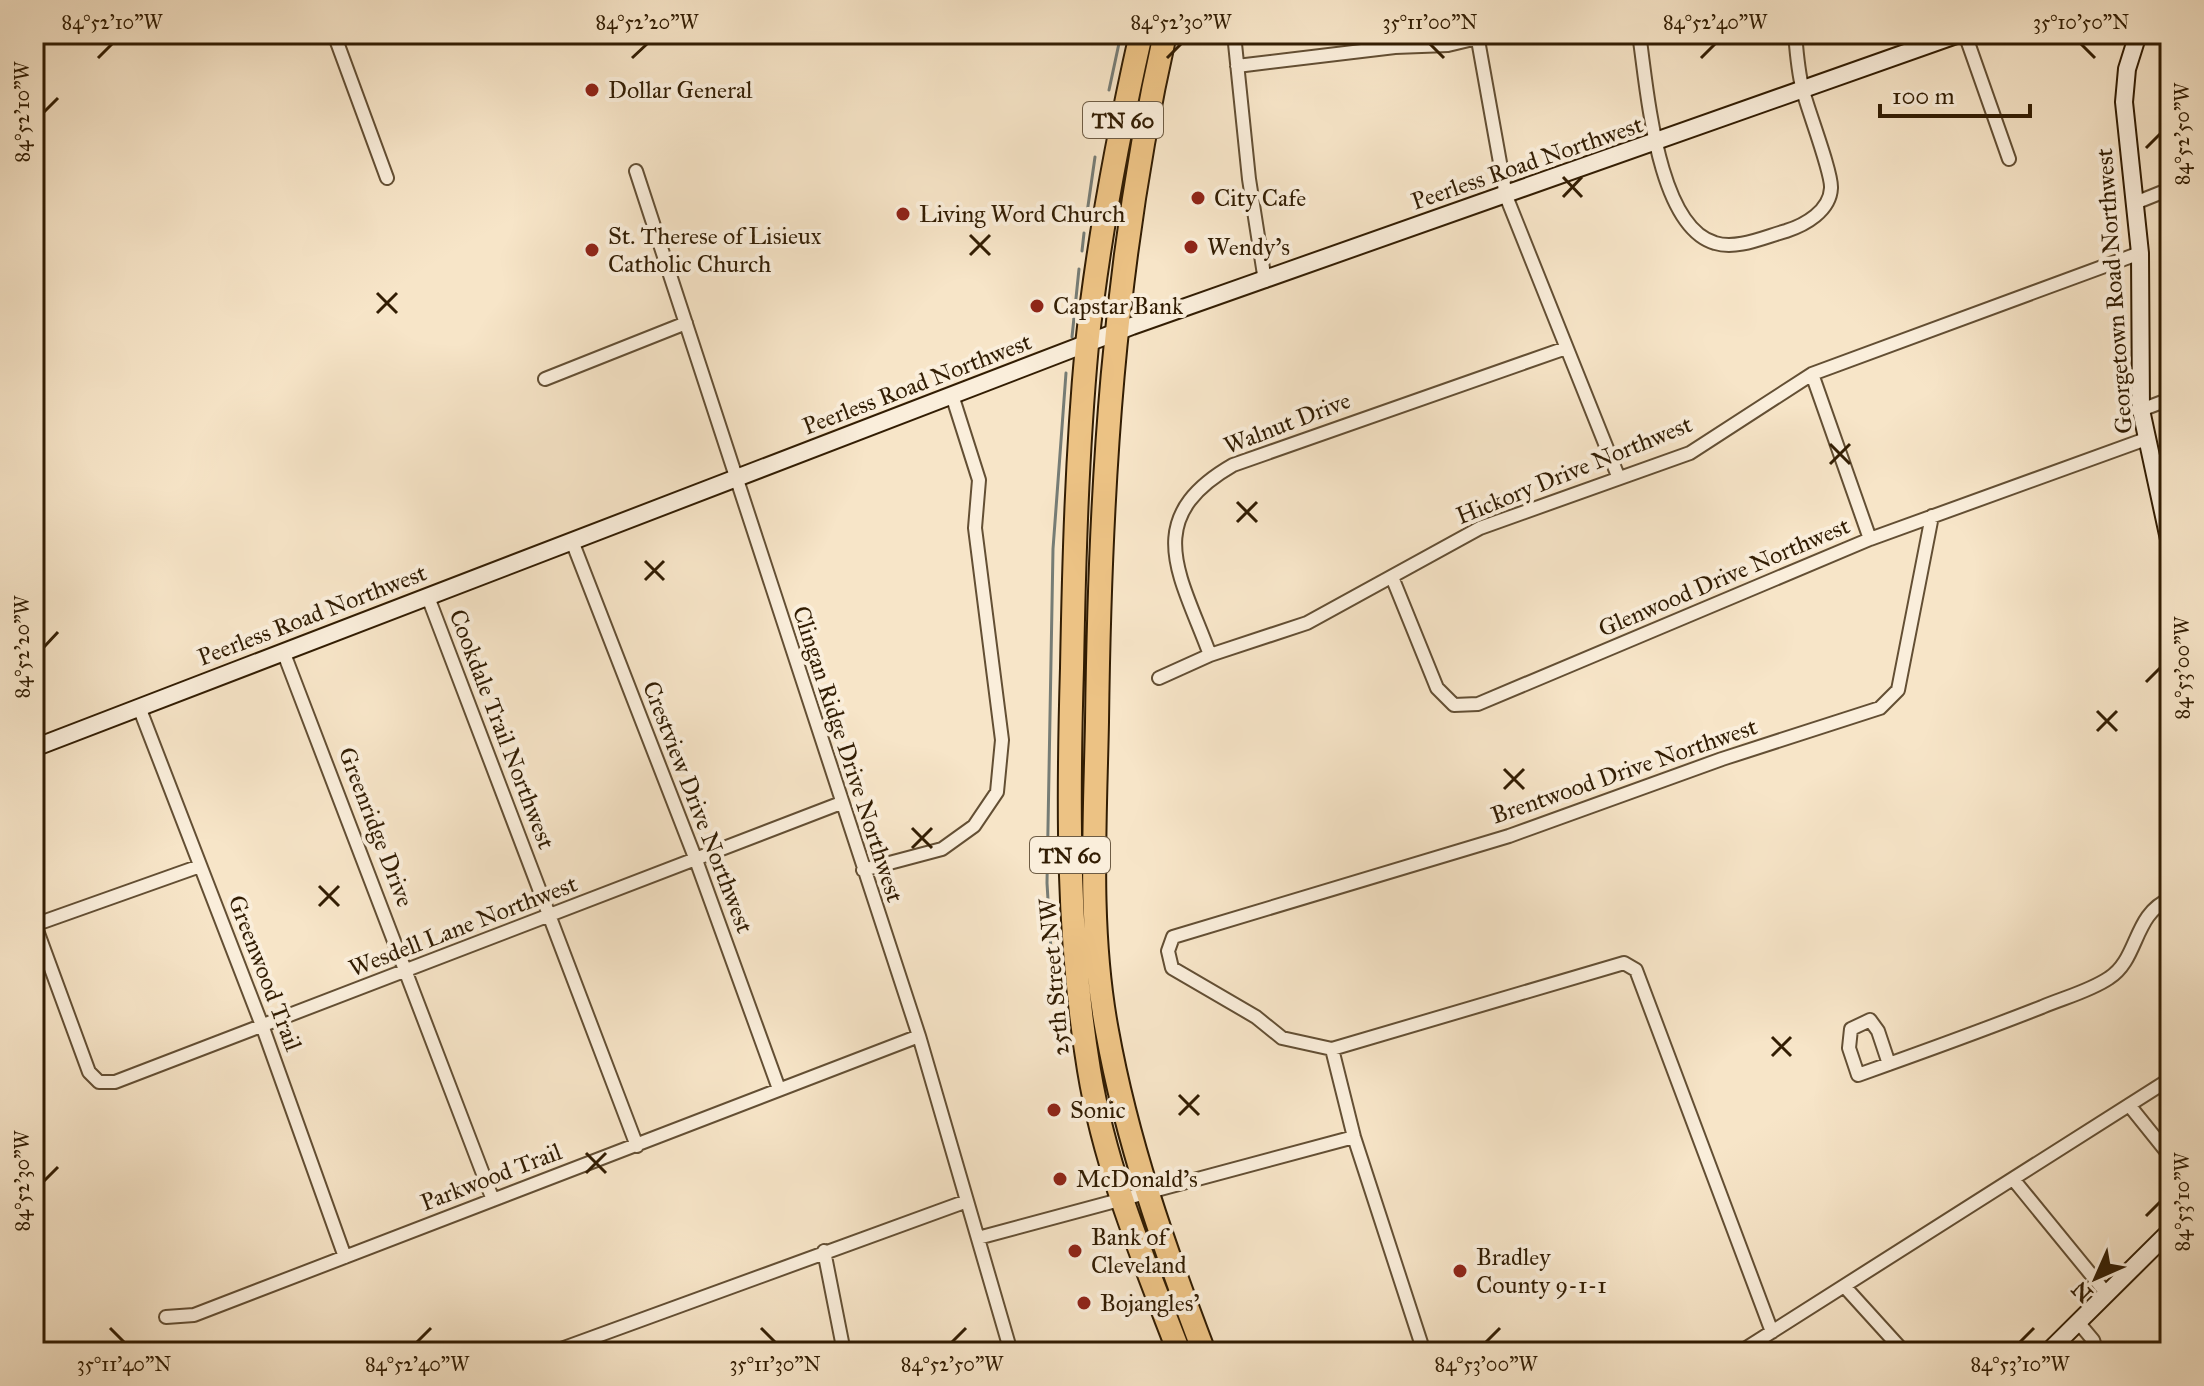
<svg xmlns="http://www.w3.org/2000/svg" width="2204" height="1386" font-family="'IM FELL Great Primer',serif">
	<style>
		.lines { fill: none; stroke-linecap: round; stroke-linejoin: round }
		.stream { stroke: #767c75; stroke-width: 3 }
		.street-casing { stroke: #634f34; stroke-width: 16 }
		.secondary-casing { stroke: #321d03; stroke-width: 20 }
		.highway-casing { stroke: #321d03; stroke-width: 26 }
		.street { stroke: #faeedb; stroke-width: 12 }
		.secondary { stroke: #faeedb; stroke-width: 16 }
		.highway { stroke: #ecc284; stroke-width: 22 }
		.ticks { fill: none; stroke: #321d03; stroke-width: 3 }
		.poi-dot { fill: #8f2418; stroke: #faeedb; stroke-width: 3 }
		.labels { text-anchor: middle; stroke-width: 8; stroke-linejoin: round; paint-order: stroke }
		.shield { fill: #faeedb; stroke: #6e5c44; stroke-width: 2 }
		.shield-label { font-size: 22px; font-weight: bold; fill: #321d03 }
		.poi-label { font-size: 24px; fill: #321d03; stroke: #faeedb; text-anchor: start }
		.street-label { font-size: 24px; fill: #321d03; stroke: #faeedb }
		.neatline { fill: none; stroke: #321d03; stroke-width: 3 }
		.ticks-label { font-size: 20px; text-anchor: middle; fill: #321d03 }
	</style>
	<rect width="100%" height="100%" fill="#f7e5c8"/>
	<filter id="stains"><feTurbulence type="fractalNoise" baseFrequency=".0025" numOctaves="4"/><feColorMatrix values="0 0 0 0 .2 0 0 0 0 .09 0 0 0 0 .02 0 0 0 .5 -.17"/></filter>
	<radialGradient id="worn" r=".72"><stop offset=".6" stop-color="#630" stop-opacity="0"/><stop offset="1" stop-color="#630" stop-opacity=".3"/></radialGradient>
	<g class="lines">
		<path class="stream" d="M1109,90L1121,34
			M1099,137L1104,113
			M1087,213L1095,157
			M1082,251L1084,233
			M1072,337L1079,269
			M1051,950L1047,883L1053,549L1066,373
			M991,1352L1001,1342"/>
		<defs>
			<path id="street" d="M334,34L387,178
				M1234,34L1249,179L1265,281
				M1639,34C1647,85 1656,226 1715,243C1737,250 1764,237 1786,231C1805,225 1830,211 1831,188C1832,173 1809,113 1804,94C1798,75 1797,54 1795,34
				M1965,34L2009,159
				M1478,40L1506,196L1618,476
				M1237,66L1395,47L1448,45L1494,34
				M636,171L919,1036L1011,1352
				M2135,203L2170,189
				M1812,374L1870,539
				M545,379L686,323
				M2141,410L2170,399
				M572,541L696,860L779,1089
				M1392,577L1437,688L1454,705L1478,704L1870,539L2146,439
				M428,597L637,1146
				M283,651L493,1200
				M1210,655C1181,576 1139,519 1233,465L1566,348
				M1159,678L1210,655L1307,623L1480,528L1690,453L1812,374L2140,253
				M139,707L263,1028L345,1257
				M863,870L942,849L974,826L997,792L1002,740L975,528L979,480L952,395
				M34,925L200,866
				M35,925L89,1072L99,1082H115L841,803
				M1332,1049L1354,1137L1424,1352
				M1889,1064L1878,1031L1870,1020L1851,1029L1849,1048L1858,1075C1920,1053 1981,1031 2042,1007C2063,998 2090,991 2109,978C2139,959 2133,914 2170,899
				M2129,1105L2170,1156
				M2013,1179L2107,1294
				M978,1238L1354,1137
				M824,1251L844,1352
				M1845,1287L1904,1352
				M166,1317L194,1315L919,1036
				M2078,1322L2093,1340L2097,1352
				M1772,1332L1636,970L1624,963L1332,1049L1282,1038L1256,1017L1172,968L1168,951L1173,937L1509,836L1722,759L1880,708L1898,690L1932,516
				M553,1352L967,1201
				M1740,1352L2170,1079"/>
			<path id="secondary" d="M2138,34L2127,69L2124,102L2140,253L2141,410L2170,544
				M34,748L1132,326L1959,34
				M2048,1352L2170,1231"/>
			<path id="highway" d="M1141,34C1118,136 1098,241 1087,345C1077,453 1074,560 1072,668C1068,802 1067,937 1089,1070C1105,1168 1144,1261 1179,1352
				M1165,34C1113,264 1100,487 1097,722C1095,824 1088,930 1107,1031C1127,1142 1164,1247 1204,1352"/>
		</defs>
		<use href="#street" class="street-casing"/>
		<use href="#secondary" class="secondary-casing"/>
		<use href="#highway" class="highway-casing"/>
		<use href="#street" class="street"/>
		<use href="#secondary" class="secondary"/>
		<use href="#highway" class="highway"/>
	</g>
	<path class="ticks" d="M1430,44L1444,58M2081,44L2095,58M98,58L112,44M632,58L647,44M1167,58L1181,44M1701,58L1715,44M44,112L58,98M2146,148L2160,134M1563,177L1582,197M1563,197L1582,177M970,235L990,255M970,255L990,235M377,293L397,313M377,313L397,293M1830,444L1850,464M1830,464L1850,444M1237,502L1257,522M1237,522L1257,502M645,561L664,580M645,580L664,561M44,647L58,632M2146,682L2160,668M2097,711L2117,731M2097,731L2117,711M1504,769L1524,789M1504,789L1524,769M912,828L932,848M912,848L932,828M319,886L339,906M319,906L339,886M1772,1037L1791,1056M1772,1056L1791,1037M1179,1095L1199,1115M1179,1115L1199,1095M586,1153L606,1173M586,1173L606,1153M44,1181L58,1167M2146,1216L2160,1202M110,1328L124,1342M761,1328L775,1342M417,1342L431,1328M952,1342L966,1328M1486,1342L1500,1328M2020,1342L2034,1328"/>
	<g class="poi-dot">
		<circle cx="592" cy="90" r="8"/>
		<circle cx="1198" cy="198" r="8"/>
		<circle cx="903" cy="214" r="8"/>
		<circle cx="1191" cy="247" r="8"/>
		<circle cx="592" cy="250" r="8"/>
		<circle cx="1037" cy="306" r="8"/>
		<circle cx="1054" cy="1110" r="8"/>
		<circle cx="1060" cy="1179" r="8"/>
		<circle cx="1075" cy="1251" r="8"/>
		<circle cx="1460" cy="1271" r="8"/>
		<circle cx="1084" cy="1303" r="8"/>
	</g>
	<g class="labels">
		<g class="shield">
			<rect x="1083" y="102" width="80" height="36" rx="6"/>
			<rect x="1030" y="837" width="80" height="36" rx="6"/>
		</g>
		<g class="shield-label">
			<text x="1123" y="128">TN 60</text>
			<text x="1070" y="863">TN 60</text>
		</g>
		<g class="poi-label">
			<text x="608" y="98">Dollar General</text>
			<text x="1214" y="206">City Cafe</text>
			<text x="919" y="222">Living Word Church</text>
			<text x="608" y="244">St. Therese of Lisieux<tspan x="608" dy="28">Catholic Church</tspan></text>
			<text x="1207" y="255">Wendy's</text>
			<text x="1053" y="314">Capstar Bank</text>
			<text x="1070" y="1118">Sonic</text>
			<text x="1076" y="1187">McDonald's</text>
			<text x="1091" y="1245">Bank of<tspan x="1091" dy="28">Cleveland</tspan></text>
			<text x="1476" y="1265">Bradley<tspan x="1476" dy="28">County 9-1-1</tspan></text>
			<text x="1100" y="1311">Bojangles'</text>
		</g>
		<g class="street-label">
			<text transform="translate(1527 163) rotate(-19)" y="8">Peerless Road Northwest</text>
			<text transform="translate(2114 291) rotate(-94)" y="8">Georgetown Road Northwest</text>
			<text transform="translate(917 384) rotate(-21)" y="8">Peerless Road Northwest</text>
			<text transform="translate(1287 423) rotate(-21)" y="8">Walnut Drive</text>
			<text transform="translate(1574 470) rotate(-22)" y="8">Hickory Drive Northwest</text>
			<text transform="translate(1724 577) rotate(-23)" y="8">Glenwood Drive Northwest</text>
			<text transform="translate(312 615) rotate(-21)" y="8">Peerless Road Northwest</text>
			<text transform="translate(502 729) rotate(69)" y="8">Cookdale Trail Northwest</text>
			<text transform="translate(848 754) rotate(72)" y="8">Clingan Ridge Drive Northwest</text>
			<text transform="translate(1624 771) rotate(-19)" y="8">Brentwood Drive Northwest</text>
			<text transform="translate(698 807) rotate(69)" y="8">Crestview Drive Northwest</text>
			<text transform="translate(376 827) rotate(69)" y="8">Greenridge Drive</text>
			<text transform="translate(463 926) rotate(-21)" y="8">Wesdell Lane Northwest</text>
			<text transform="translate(265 973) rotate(69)" y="8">Greenwood Trail</text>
			<text transform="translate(1054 977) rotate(-95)" y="8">25th Street NW</text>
			<text transform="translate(491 1177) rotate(-21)" y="8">Parkwood Trail</text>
		</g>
	</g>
	<rect width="2204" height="1386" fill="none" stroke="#f7e5c8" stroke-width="88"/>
	<g transform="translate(2096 1278) rotate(225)" stroke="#faeedb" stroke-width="6" paint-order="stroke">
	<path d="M0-6L14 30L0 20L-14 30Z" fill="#321d03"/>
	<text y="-12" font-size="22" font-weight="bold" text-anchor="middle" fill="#321d03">N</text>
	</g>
	<path d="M1880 104v12h150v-12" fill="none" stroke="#321d03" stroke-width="4"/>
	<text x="1892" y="104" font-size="24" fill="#321d03" stroke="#faeedb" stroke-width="6" paint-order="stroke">100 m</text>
	<rect x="44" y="44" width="2116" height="1298" class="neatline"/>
	<g class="ticks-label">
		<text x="112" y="29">84°52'10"W</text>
		<text x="647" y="29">84°52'20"W</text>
		<text x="1181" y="29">84°52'30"W</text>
		<text x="1430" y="29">35°11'00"N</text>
		<text x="1715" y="29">84°52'40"W</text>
		<text x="2081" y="29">35°10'50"N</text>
		<text transform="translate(22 112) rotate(-90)" y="7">84°52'10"W</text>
		<text transform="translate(2182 134) rotate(-90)" y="7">84°52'50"W</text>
		<text transform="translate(22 647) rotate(-90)" y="7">84°52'20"W</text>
		<text transform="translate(2182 668) rotate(-90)" y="7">84°53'00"W</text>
		<text transform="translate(22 1181) rotate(-90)" y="7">84°52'30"W</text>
		<text transform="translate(2182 1202) rotate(-90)" y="7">84°53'10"W</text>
		<text x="124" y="1371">35°11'40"N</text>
		<text x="417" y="1371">84°52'40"W</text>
		<text x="775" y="1371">35°11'30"N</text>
		<text x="952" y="1371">84°52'50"W</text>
		<text x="1486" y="1371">84°53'00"W</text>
		<text x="2020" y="1371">84°53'10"W</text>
	</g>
	<rect width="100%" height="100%" filter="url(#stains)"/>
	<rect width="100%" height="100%" fill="url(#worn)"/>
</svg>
